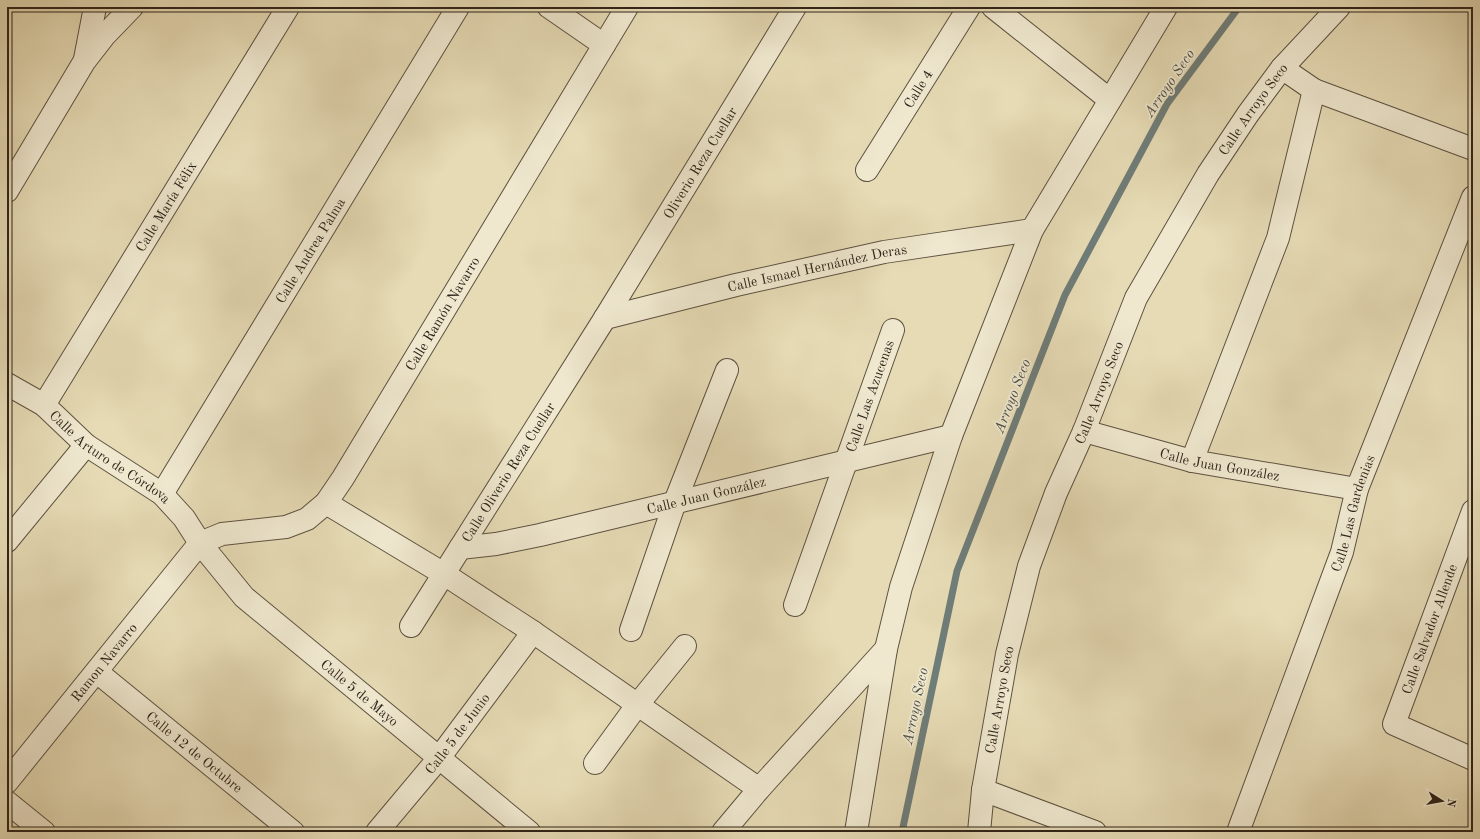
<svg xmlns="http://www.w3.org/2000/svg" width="1480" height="839" font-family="'Old Standard TT',serif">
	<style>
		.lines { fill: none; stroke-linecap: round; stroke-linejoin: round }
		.stream { stroke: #6f7d79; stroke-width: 7 }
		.minor-casing { stroke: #5d5241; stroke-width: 24 }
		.minor { stroke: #efe8cf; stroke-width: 22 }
		.labels { text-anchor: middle; stroke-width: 3.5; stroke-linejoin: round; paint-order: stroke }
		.street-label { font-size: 14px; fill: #2f241a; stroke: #efe8cf }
		.water-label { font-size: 15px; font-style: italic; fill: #4f5149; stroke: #efe8cf }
	</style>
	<rect width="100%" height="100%" fill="#e6dbb5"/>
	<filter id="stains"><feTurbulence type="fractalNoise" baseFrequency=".005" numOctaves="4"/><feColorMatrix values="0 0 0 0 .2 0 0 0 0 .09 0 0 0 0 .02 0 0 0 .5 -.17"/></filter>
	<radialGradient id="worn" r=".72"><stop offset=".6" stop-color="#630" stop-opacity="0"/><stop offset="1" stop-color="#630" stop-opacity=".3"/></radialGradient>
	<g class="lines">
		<path class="stream" d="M902,832L957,571L1065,295L1167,104L1239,7"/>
		<defs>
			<g id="minor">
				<path d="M549,7L604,45"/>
				<path d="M993,7L1110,100"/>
				<path d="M85,59L95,7"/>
				<path d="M1282,68L1314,90L1473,149"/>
				<path id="s1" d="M867,170L969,7"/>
				<path d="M7,191L84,62L105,35L132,7"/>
				<path id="s2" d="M605,318L736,285L884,252L1032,230"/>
				<path id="s3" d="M7,384L44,405L86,445L162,494L184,518L200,543L244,597L529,832"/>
				<path id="s4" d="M44,405L288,7"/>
				<path id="s5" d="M1084,431L1192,461L1357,489"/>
				<path d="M1192,461L1278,238L1314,90"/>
				<path id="s6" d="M162,494L458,7"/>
				<path d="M326,503L444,574L533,632L759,789"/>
				<path d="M1473,511L1394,724L1473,759"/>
				<path d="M7,541L86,445"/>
				<path id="s7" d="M460,548L496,544L540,535L951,436"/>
				<path id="s8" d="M795,605L893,330"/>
				<path id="s9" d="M411,626L605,318L795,7"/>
				<path d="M631,630L675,502L727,370"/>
				<path id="s10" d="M97,672L293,832"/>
				<path d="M595,763L638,704L685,646"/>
				<path id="s11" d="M7,782L200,543L222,534L286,527L307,519L326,503L343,478L627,7"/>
				<path d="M983,790L1095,832"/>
				<path d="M7,802L44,832"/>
				<path id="s12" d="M377,832L439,758L533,632"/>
				<path d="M723,832L759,789L886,649"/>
				<path d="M856,832L886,649L901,587L951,436L1032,230L1166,7"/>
				<path id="s13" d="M979,832L983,790L1007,654L1029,566L1056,493L1084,431L1136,298L1208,174L1248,114L1282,68L1339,7"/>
				<path id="s14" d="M1238,832L1342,552L1357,489L1473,197"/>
			</g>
		</defs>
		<use href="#minor" class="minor-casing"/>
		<use href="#minor" class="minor"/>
	</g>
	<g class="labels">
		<g class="street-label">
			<text dy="5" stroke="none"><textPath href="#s1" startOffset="96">Calle 4</textPath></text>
			<text dy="5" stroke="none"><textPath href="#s13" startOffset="782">Calle Arroyo Seco</textPath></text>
			<text dy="5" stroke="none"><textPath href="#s9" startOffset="546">Oliverio Reza Cuellar</textPath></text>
			<text dy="5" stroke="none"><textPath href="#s4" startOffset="233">Calle María Félix</textPath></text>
			<text dy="5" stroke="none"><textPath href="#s6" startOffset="285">Calle Andrea Palma</textPath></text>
			<text dy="5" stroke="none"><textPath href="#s2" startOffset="218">Calle Ismael Hernández Deras</textPath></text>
			<text dy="5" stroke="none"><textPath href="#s11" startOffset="665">Calle Ramón Navarro</textPath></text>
			<text dy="5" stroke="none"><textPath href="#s13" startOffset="458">Calle Arroyo Seco</textPath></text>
			<text dy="5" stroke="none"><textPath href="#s8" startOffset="222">Calle Las Azucenas</textPath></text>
			<text dy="5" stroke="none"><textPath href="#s3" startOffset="127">Calle Arturo de Córdova</textPath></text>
			<text dy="5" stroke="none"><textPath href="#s5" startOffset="140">Calle Juan González</textPath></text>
			<text dy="5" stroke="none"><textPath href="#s9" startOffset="182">Calle Oliverio Reza Cuellar</textPath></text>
			<text dy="5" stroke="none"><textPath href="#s7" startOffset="252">Calle Juan González</textPath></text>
			<text dy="5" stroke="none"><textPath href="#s14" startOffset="339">Calle Las Gardenias</textPath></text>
			<text transform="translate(1429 629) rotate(-70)" y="5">Calle Salvador Allende</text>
			<text dy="5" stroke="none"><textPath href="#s11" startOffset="154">Ramon Navarro</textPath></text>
			<text dy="5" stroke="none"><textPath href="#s3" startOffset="473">Calle 5 de Mayo</textPath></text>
			<text dy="5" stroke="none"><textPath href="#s13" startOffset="134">Calle Arroyo Seco</textPath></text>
			<text dy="5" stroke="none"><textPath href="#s12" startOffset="127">Calle 5 de Junio</textPath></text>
			<text dy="5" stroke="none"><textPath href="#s10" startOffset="126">Calle 12 de Octubre</textPath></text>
		</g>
		<g class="water-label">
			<text transform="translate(1169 83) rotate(-56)" y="5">Arroyo Seco</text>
			<text transform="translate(1012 396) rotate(-69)" y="5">Arroyo Seco</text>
			<text transform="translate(915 706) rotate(-78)" y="5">Arroyo Seco</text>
		</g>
	</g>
	<rect width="1480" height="839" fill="none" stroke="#e6dbb5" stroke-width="24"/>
	<rect x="8" y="8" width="1464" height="823" fill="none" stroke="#2f241a" stroke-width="2"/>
	<rect x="12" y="12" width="1456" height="815" fill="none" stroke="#2f241a"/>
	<g transform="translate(1442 801) rotate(101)" stroke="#efe8cf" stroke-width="3" paint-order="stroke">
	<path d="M0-3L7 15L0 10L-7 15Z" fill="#2f241a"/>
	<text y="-6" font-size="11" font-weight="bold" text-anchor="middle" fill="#2f241a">N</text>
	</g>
	<rect width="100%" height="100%" filter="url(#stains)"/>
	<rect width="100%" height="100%" fill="url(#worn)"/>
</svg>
